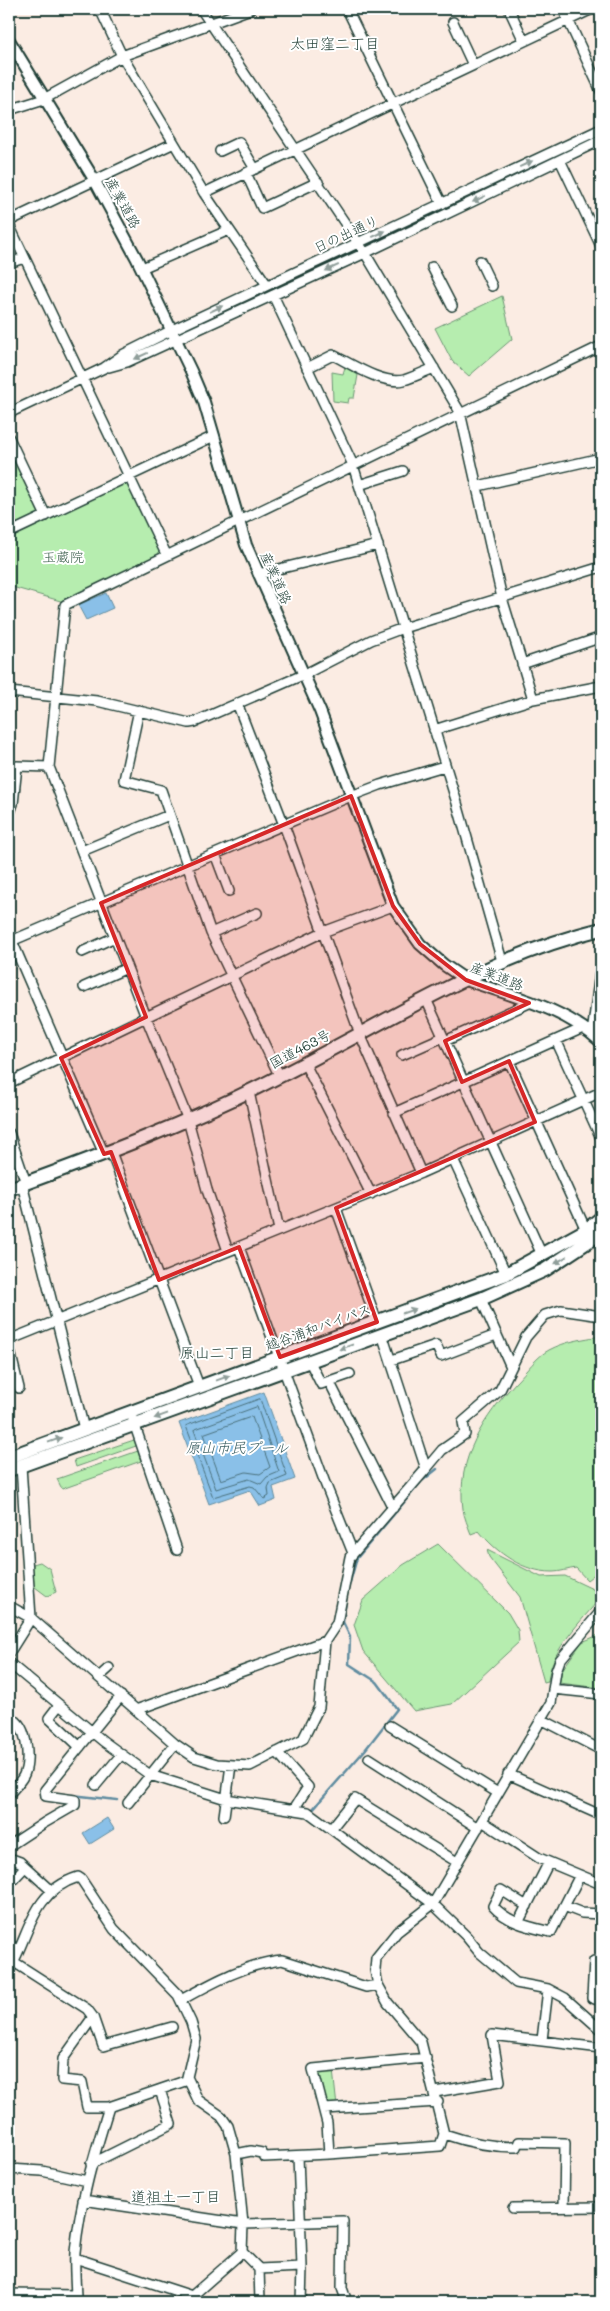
<svg xmlns="http://www.w3.org/2000/svg" width="610" height="2311" font-family="Mali,'Klee One',sans-serif">
	<style>
		.green { fill: #b6edaf; stroke: #6a9572 }
		.water { fill: #8ac0e8; stroke: #5f8ca0 }
		.lines { fill: none; stroke-linecap: round; stroke-linejoin: round }
		.shore { stroke: #4a717c; stroke-width: 1 }
		.stream { stroke: #5f8ca0; stroke-width: 2.5 }
		.minor-casing { stroke: #1f3d34; stroke-width: 12 }
		.major-casing { stroke: #1f3d34; stroke-width: 14 }
		.highway-casing { stroke: #1f3d34; stroke-width: 16 }
		.minor { stroke: #fff; stroke-width: 9 }
		.major { stroke: #fff; stroke-width: 10 }
		.highway { stroke: #fff; stroke-width: 12 }
		.oneway { fill: #8f9e9a }
		.marked { fill: #d62828; fill-opacity: 0.2; stroke: #d62828; stroke-width: 4; stroke-linejoin: round }
		.labels { text-anchor: middle; stroke-width: 4; stroke-linejoin: round; paint-order: stroke }
		.street-label { font-size: 14px; fill: #1f3d34; stroke: #fff }
		.park-label { font-size: 14px; fill: #3d604d; stroke: #fff }
		.neighbourhood-label { font-size: 15px; fill: #1f3d34; stroke: #fff }
		.water-label { font-size: 15px; font-style: italic; fill: #3a5e61; stroke: #fff }
	</style>
	<rect width="100%" height="100%" fill="#fbece3"/>
	<filter id="ink" filterUnits="userSpaceOnUse"><feTurbulence type="fractalNoise" baseFrequency=".02" numOctaves="2"/><feDisplacementMap in="SourceGraphic" scale="10" xChannelSelector="R" yChannelSelector="G"/><feConvolveMatrix kernelMatrix="1 2 1 2 8 2 1 2 1" color-interpolation-filters="sRGB"/></filter>
	<g filter="url(#ink)">
		<path class="green" d="M502,296L512,339L469,376L452,361L435,328Z
			M345,367L358,375L354,398H349L348,403L333,401L332,372L343,374Z
			M9,445L42,516L9,531Z
			M128,482L163,553L64,602L12,587L9,580V539Z
			M601,1336V1569L587,1580L576,1568C569,1569 560,1572 553,1572C523,1572 497,1553 479,1531L471,1534C468,1526 464,1517 463,1509C456,1459 484,1417 516,1382C526,1372 537,1356 549,1350C566,1341 583,1339 601,1336Z
			M137,1439L139,1445L76,1467L74,1460Z
			M138,1451L141,1461L62,1489L57,1479Z
			M438,1544L508,1613L518,1630L519,1642L452,1704L414,1711L363,1651L354,1625L363,1600L403,1565Z
			M487,1550L541,1577L565,1576L601,1593V1597C582,1621 551,1649 548,1681L544,1682L520,1597L489,1557Z
			M40,1562L50,1569L56,1592L47,1596L31,1584L33,1564Z
			M601,1634V1688L559,1683L562,1670L582,1642Z
			M333,2070L337,2107L327,2108L317,2072Z"/>
		<path class="water" d="M106,593L113,608L86,620L78,605Z
			M264,1392L295,1479L273,1487L276,1500L260,1506L250,1490L209,1504L179,1423Z
			M107,1818L114,1829L90,1844L83,1833Z"/>
		<g class="lines">
			<path class="shore" d="M260,1399L287,1476L270,1483L268,1488L269,1496L264,1499L254,1487L250,1486L213,1497L186,1426Z
				M257,1407L279,1472L267,1477L261,1484L249,1479L216,1489L194,1430Z
				M252,1417L270,1467L260,1474L246,1472L221,1480L204,1434Z"/>
			<path class="stream" d="M348,1589L357,1558L422,1481L437,1469
				M72,1795L117,1800
				M312,1810L365,1750L397,1709L377,1682L349,1664L350,1637L343,1622L347,1594
				M9,1873L16,1866"/>
			<defs>
				<path id="minor" d="M100,9L122,56L204,193L267,285
					M201,9L365,253L460,412L502,598L533,699
					M347,9L442,204
					M509,9L524,41
					M563,9L601,91
					M453,22L473,65
					M9,110L44,99L122,56L250,9
					M220,151L239,142L255,169
					M560,160L601,246
					M246,173L262,208L318,182
					M204,193L592,9
					M9,221L174,143
					M9,225L166,554
					M480,261L492,286
					M9,263L24,258
					M432,267L452,306
					M142,268L229,230
					M273,295L353,465L457,803L502,961
					M109,367L127,362L365,253L601,140
					M307,368L333,355C351,364 383,385 404,380C414,377 424,372 434,368
					M9,413L104,368L124,354L172,330L601,129
					M9,438L46,516
					M359,485L403,471
					M478,486L601,458
					M9,533L214,436
					M258,574L378,545
					M522,664L599,638L601,645
					M9,692L97,701L189,723L195,722L305,674L371,640L403,628L601,567
					M237,703L284,825L360,1034L421,1173
					M139,710L124,780L161,790L211,933L280,1077
					M434,730L533,699L601,686
					M9,815L13,804L17,766L49,767
					M82,851L169,815
					M215,854L229,891
					M393,906L323,932L146,1017L49,767L65,605L601,346
					M211,933L257,913
					M9,934L104,1154
					M9,942L351,796L380,785L444,766
					M82,952L115,937
					M84,987L127,968
					M426,999L542,1255
					M592,1034L600,972
					M556,1040L601,1138
					M445,1041L529,1003
					M402,1055L443,1037
					M509,1061L586,1230
					M305,1064L371,1194
					M9,1083L146,1017L188,1120L207,1190L228,1251
					M249,1092L279,1230
					M394,1113L583,1028
					M9,1133L26,1183
					M111,1152L199,1386
					M453,1159L506,1274
					M22,1184L84,1429
					M336,1208L377,1322
					M239,1247L325,1483L353,1553
					M481,1299L511,1367
					M9,1340L421,1173L601,1092
					M9,1347L19,1388
					M309,1360L321,1384L350,1374
					M392,1360L436,1345L441,1356L496,1335
					M329,1381L393,1508
					M133,1420L177,1550
					M426,1469L442,1450L465,1434L463,1422L500,1390L526,1337L545,1315L561,1310L601,1316
					M9,1606L31,1618L175,1744L194,1757L217,1764L250,1766L303,1739L319,1707L325,1641L337,1623L350,1557L426,1469L382,1334
					M9,1653L31,1618L21,1466
					M9,1663L103,1741L150,1775L226,1799L308,1812L433,1904L466,1936L479,1952L516,1983L548,1989L565,1998L601,2030
					M99,1677L109,1668
					M553,1689L601,1694
					M59,1705L49,1718L80,1747
					M136,1710L325,1641
					M9,1718C27,1721 30,1758 25,1772C23,1780 14,1788 9,1794
					M541,1719L601,1750
					M390,1726L498,1793
					M277,1752L308,1787L294,1809
					M369,1758L478,1828
					M508,1774L598,1814L601,1807
					M96,1785L121,1755
					M128,1803L175,1744
					M224,1816L231,1765
					M482,1821L539,1858L601,1884
					M331,1829L355,1799L457,1862
					M9,1846L44,1823L75,1805V1800L46,1796L45,1790L121,1696
					M9,1858L20,1862L52,1891
					M9,1884L25,1867
					M527,1906L501,1890L493,1906C508,1923 530,1927 551,1932L580,1875
					M564,1906L582,1913L601,1914
					M518,1923L549,1862
					M9,1944L18,1951
					M14,1962L87,2009L93,2017
					M601,1962L594,1961L592,1998L601,2001
					M9,1970C30,1935 31,1892 78,1877L81,1879L114,1929L178,1995L191,2022L196,2039L187,2077L198,2100L221,2116L228,2126L236,2154L243,2224L242,2252L192,2296V2302
					M181,2000C212,1983 245,1964 282,1960L366,1987L378,1985
					M542,2040L548,1989
					M435,2092L500,2081L492,2035L601,2048
					M109,2107H87L82,2082L62,2080L63,2059L93,2017L103,2046L172,2027
					M324,2109L438,2102
					M444,2134C467,2142 493,2147 517,2147L519,2142L565,2143L564,2207
					M236,2154L251,2151L262,2153L264,2157L329,2154L440,2146L444,2134L421,2042L388,2003L378,1985L375,1970L376,1958L397,1932L433,1904L551,1703L556,1671L560,1660L601,1611
					M329,2154L327,2123L313,2069L426,2058
					M298,2156L302,2267L301,2302
					M91,2164L171,2124L160,2090
					M9,2169L42,2171L87,2181
					M83,2200L243,2224L343,2221L342,2288L347,2302
					M513,2208L601,2207
					M242,2252L259,2269L260,2302
					M75,2258L192,2296
					M259,2269L302,2267
					M9,2294L76,2295
					M76,2302C76,2286 74,2269 75,2252C80,2202 94,2155 109,2107L188,2080"/>
				<path id="major" d="M9,40L95,181L137,259L191,371L204,402L246,545L320,711L393,906L420,944L444,965L466,980C512,996 565,1008 601,1042"/>
				<path id="highway" d="M9,1189C100,1156 191,1122 278,1077C384,1024 485,957 601,929
					M9,1457L506,1274L586,1230L601,1218
					M9,1470L481,1299L545,1270L601,1233"/>
			</defs>
			<use href="#minor" class="minor-casing"/>
			<use href="#major" class="major-casing"/>
			<use href="#highway" class="highway-casing"/>
			<use href="#minor" class="minor"/>
			<use href="#major" class="major"/>
			<use href="#highway" class="highway"/>
		</g>
		<defs><path id="oneway-solid" d="M-6-.8H1V-3.2L6.5 0L1 3.2V.8H-6Z" transform="scale(1.25)"/></defs>
		<g class="oneway">
			<use href="#oneway-solid" transform="translate(526 164) rotate(-25)"/>
			<use href="#oneway-solid" transform="translate(479 199) rotate(154)"/>
			<use href="#oneway-solid" transform="translate(379 234) rotate(-25)"/>
			<use href="#oneway-solid" transform="translate(332 268) rotate(156)"/>
			<use href="#oneway-solid" transform="translate(216 309) rotate(-25)"/>
			<use href="#oneway-solid" transform="translate(141 356) rotate(155)"/>
			<use href="#oneway-solid" transform="translate(561 1260) rotate(148)"/>
			<use href="#oneway-solid" transform="translate(409 1311) rotate(-19)"/>
			<use href="#oneway-solid" transform="translate(346 1347) rotate(160)"/>
			<use href="#oneway-solid" transform="translate(223 1378) rotate(-20)"/>
			<use href="#oneway-solid" transform="translate(161 1416) rotate(160)"/>
			<use href="#oneway-solid" transform="translate(55 1440) rotate(-20)"/>
		</g>
	</g>
	<path class="marked" d="M351,796L393,906L420,944L466,980L529,1003L445,1041L462,1082L509,1061L535,1122L336,1208L377,1322L280,1357L239,1247L159,1280L111,1152L104,1154L61,1058L146,1017L101,903Z"/>
	<g class="labels">
		<g class="street-label">
			<text transform="translate(123 203) rotate(61)" y="5">産業道路</text>
			<text transform="translate(346 234) rotate(-25)" y="5">日の出通り</text>
			<text transform="translate(276 578) rotate(66)" y="5">産業道路</text>
			<text transform="translate(497 976) rotate(21)" y="5">産業道路</text>
			<text transform="translate(300 1049) rotate(-28)" y="5">国道463号</text>
			<text transform="translate(318 1327) rotate(-20)" y="5">越谷浦和バイパス</text>
		</g>
		<g class="park-label">
			<text x="63" y="562">玉蔵院</text>
		</g>
		<g class="neighbourhood-label">
			<text x="335" y="49">太田窪二丁目</text>
			<text x="217" y="1358">原山二丁目</text>
			<text x="176" y="2202">道祖土一丁目</text>
		</g>
		<g class="water-label">
			<text x="237" y="1453">原山市民プール</text>
		</g>
	</g>
	<rect width="610" height="2311" fill="none" stroke="#fff" stroke-width="30"/>
	<rect x="15" y="15" width="580" height="2281" fill="none" stroke="#1f3d34" stroke-width="2" filter="url(#ink)"/>
</svg>
